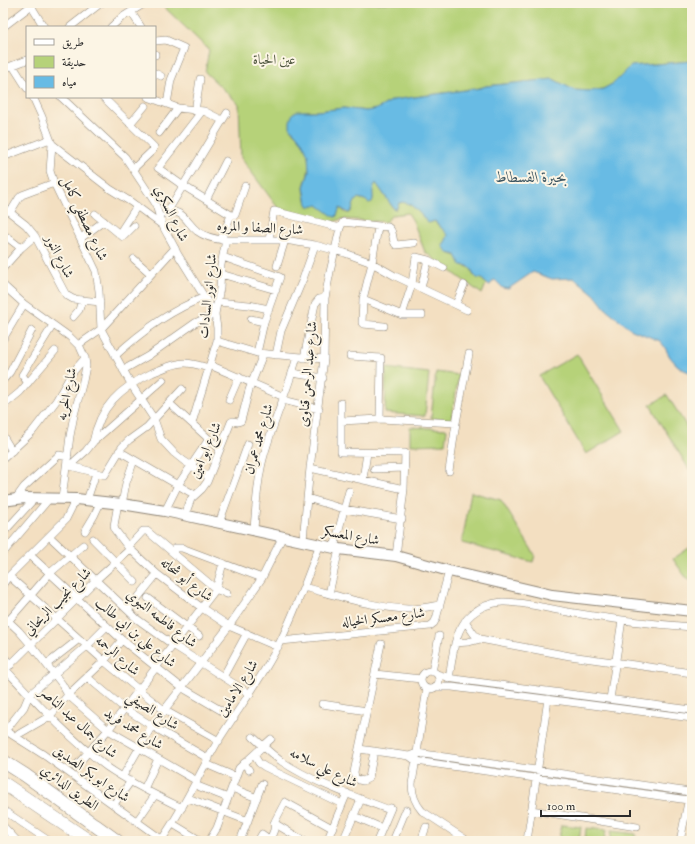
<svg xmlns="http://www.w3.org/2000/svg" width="695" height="844" font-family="'IM FELL Double Pica',Amiri,serif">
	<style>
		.green { fill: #b6d279; stroke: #707e52 }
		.water { fill: #68bbe4; stroke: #4a7388 }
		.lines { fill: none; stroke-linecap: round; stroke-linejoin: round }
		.street-casing { stroke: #8f8576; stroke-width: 8 }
		.secondary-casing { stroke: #8f8576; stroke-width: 12 }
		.highway-casing { stroke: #8f8576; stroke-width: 14 }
		.street { stroke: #fff; stroke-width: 7 }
		.secondary { stroke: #fff; stroke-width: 10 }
		.highway { stroke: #fff; stroke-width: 13 }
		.labels { text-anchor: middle; stroke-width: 4; stroke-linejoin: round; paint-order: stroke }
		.park-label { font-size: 14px; fill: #4e553e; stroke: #fcf5e5 }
		.street-label { font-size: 14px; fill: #2b2b2b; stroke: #fcf5e5 }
		.water-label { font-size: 15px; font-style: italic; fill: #3d5662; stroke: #fcf5e5 }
	</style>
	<rect width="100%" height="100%" fill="#fcf5e5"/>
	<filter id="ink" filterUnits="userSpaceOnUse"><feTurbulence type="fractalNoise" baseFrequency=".025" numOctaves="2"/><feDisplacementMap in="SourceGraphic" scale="8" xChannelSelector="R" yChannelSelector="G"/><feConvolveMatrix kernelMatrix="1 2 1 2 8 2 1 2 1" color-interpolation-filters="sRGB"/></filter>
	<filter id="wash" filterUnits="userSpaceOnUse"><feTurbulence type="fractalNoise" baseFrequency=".012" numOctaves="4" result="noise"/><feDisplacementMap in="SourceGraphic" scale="16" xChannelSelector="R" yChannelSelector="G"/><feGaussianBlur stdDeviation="0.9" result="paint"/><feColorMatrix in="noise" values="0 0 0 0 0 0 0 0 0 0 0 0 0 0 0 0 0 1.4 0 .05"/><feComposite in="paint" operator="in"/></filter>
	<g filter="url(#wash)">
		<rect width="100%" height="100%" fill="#f3dfc1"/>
		<path class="green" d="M160,3H692V61L631,66L614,83L603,89L591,91L574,90L553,79L486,86L480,88L393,100L377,109L366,111L344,108L318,111H308L295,112L292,131C305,141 311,156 308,173C308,177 304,183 304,187C304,193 306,200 308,206H315L318,205L336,217L340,208L346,213H350C354,208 352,203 358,198L372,202L373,199L372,190L375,183H376L394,209H397L399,203C410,199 422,215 429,223L434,221L446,232L448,237L443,246L450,254L457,256L461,265C467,267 472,266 473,275L482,279L486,284L482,294L425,252L413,221L408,213L392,215L386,222L341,219L329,224L278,208L241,158L239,104L205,72L209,50Z
			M577,354L624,431L586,454L539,376Z
			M386,368L429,373L425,416L385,413Z
			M436,372L459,375L451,420L431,418Z
			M667,395L692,435V474L650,405Z
			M410,427L447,429L445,444L410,445Z
			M471,492L501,500L535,555L533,562L462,543Z
			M692,546V581L685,576L673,559Z
			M561,825L581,827L579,841H559Z
			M586,828L606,830L604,841H585Z
			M611,831L636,834L635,841H610Z"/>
		<path class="water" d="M692,61V373L684,370L677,365L670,357L664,346L660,341L632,330L616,317L605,308L595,295L577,280L573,278L552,279L533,272L508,289L503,288L495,280H494L490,285H488L482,279L477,278L473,274L472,270L468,266L461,265L456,255L448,253L443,246L447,238L448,235L435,221L428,223C421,215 410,199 399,203L397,208L394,209L376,183C370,191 375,195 372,202L369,203L365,200L358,198C352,203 354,210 349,213L340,208L336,217H334L318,205L310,207L307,204L304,187L309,172L308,155L303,143L290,127V121L293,113L297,111H318L344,108L366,111L377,109L393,100L480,88L486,86L553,79L574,90L591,91L603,89L614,83L631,66Z"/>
	</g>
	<g filter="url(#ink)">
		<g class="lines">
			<defs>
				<path id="street" d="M32,3L33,9L44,27
					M131,12L141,27
					M3,27L32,5
					M70,27L101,3
					M111,27L121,18L145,3
					M155,41L166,40L184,48L171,80L167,104
					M155,55V54
					M13,66L27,88
					M3,69L27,60
					M155,73L161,76
					M33,97L42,117L52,144L50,171L54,183L96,271L99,291L101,329L131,384L154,419L161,439L174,453L184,461L209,477
					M61,97L125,157L154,201C158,209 159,218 163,226C167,235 173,243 177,253L215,314L195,323L148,356L123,370
					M103,97L154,147L153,150L133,169
					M148,97L178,108L204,111L222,120
					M195,111L200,79
					M202,111L158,168L182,185L231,215
					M130,124L145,106
					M159,133L178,108
					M52,144L110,189L131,202L162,225V224
					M3,157L50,139
					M206,200L226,161
					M3,207L26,225L35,236L66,295L73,299L100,302
					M11,211L19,198L22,195L54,183
					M167,211C185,211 186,222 197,231C205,237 214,239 224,240H285L315,245L345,253L372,263L395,276L467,310
					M95,214L123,237L134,226
					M166,214L227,113
					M378,227L372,263L363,299L362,323L363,324L384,326
					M3,234L21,248
					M119,234L137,206
					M81,238L104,221
					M221,240L231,215H235L245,186
					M269,240L274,211L340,228
					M223,257L280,277L264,322L257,353
					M134,259L151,274
					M277,266L285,240
					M3,268L21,248L35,236
					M221,274L276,290
					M3,285L24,304L70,337L80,347L85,358L86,366L83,381L74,415L70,436L62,499
					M421,288L428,260
					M363,299L402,315H422
					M218,302L249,305L269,309
					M456,304L464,285
					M3,306L4,304
					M402,315L412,284L416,257L428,260L444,268
					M73,317L79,310L82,300
					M251,319L264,322
					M3,339L24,304
					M217,341L257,353L324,359
					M78,345L101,329L175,248
					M276,355L281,331L303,279L315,245
					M115,356C142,331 170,310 205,297
					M350,356L381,358L380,419
					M304,358L315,304L319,299L325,298
					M210,365L284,397
					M292,373L323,378
					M3,380L10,372L32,330
					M28,383L22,375L53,325
					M229,400L239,377
					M283,400L319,409
					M169,403L220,449
					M341,403V452L405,453L404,489L396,556
					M3,406L20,392L55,351
					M341,421L380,419L456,423
					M192,423L217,341V328L215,314L220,288L221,265L226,240
					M3,436L12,451
					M93,442C100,406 120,388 152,373C162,369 174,363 185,363C193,363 201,366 209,368
					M119,451L195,495
					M3,459L32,432L56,401L72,373L85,358
					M70,466L105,475L122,447L129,440L147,427L182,389
					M68,467L86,451L93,442L163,380
					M310,468L404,489
					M374,469L405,468
					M449,471L456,423L469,354
					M363,479L367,453
					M16,498L24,487L59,455L68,457
					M307,498L344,509L402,519
					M87,500L96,473
					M118,503L114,526L115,530L128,547L157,574L202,608L229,626L278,647
					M122,504L126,483L134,460
					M165,511L178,485L209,439
					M185,515L191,499L202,489L207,482L231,422L233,421L238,422L241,421L249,390L263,354
					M219,523L248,444
					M254,529C256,506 257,482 263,459C272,425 287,392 297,357
					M85,531L94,516L101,501
					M3,533L35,498
					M49,536L137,619L173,645L250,694
					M93,539L135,582
					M303,540L310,468L324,359L325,298L330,272L340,228L343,222L388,227C395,231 391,240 396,245L414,243
					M128,547L143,531H147L216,589L227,594
					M334,548L349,491
					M172,551L175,548H182L262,578
					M3,553L49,499
					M30,555L122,640L181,687L234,718
					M9,576L104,661L139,690L164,710L219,741
					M3,584L9,576L66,519L76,499
					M304,587C335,595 376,608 408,609C419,609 429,607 439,605
					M329,594L339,549
					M148,598L199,636
					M128,610L157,574
					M3,616L19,631L31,645L62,684L68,695L108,730L197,781
					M465,621L474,634L480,639
					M3,627L50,573L83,545
					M281,641L430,626L434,623L436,619L449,571
					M455,643L468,642L480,639L570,656L692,673
					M3,656L11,665
					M47,664L79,639
					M6,670C38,704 70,739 107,767C130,783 157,796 182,808
					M421 680a9 9 0 1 1 18 0a9 9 0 1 1-18 0Z
					M3,672L96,580L130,549
					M432,672L439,636
					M375,674L421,679
					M437,674L454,679L692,710
					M87,677L124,708L152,726L209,759
					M223,677L247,633
					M449,679C453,656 453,630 472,614C480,607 491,603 502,602C521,601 549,609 568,612C609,619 651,624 692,627
					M436,687H452L692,718
					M427,689L412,784C412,795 415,803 422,811L468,841
					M610,699L622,620
					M322,704L367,711
					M9,726L24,707L29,695L87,646L107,626
					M3,729L44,755L164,841
					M19,734L50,716L68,695L104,661L122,640
					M253,737C262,745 271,754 281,761C314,783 353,796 390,810
					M359,749L409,756L416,761L688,800
					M374,751L369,778L363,781L359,780L355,777L354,772L381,644
					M254,755L259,763L265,767L342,804
					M409,756L417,753L690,792
					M244,763L249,770
					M206,764L236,777
					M75,767L108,730L216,589L223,563
					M123,776L152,726L229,626L262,578L283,536
					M195,785L228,798
					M232,788L257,798
					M144,789L158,759
					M188,798L248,821
					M114,804L131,781
					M3,810L49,841
					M531,810L637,827
					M354,816L382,828
					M137,821L155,795
					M274,823L304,841
					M173,824L201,841
					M3,826L17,841
					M162,839C184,808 199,774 218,741C238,709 261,680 278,646C295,613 307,578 320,544
					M270,840L274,830L275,821L285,802L332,828
					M209,841L217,828L239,768L271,739
					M240,841L262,784
					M258,841L262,834L272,841
					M327,841L347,793
					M343,841L361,799
					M377,841L391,808
					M393,841L406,810
					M421,841L426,827
					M527,841L548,699
					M680,841L692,783"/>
				<path id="secondary" d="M3,501L24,498L76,499L122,504L165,511L339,549L396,556L449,571L552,595L692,611"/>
				<path id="highway" d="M3,761L25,775L117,841
					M3,783L89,841"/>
			</defs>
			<use href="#street" class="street-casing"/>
			<use href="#secondary" class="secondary-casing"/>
			<use href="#highway" class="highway-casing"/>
			<use href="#street" class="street"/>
			<use href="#secondary" class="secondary"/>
			<use href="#highway" class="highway"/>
		</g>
	</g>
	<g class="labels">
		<g class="park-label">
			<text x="274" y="64">عين الحياة</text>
		</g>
		<g class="street-label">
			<text transform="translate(172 213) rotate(64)" y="5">شارع السكري</text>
			<text transform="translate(85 218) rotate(65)" y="5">شارع مصطفي كامل</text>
			<text transform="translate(260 227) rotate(3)" y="5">شارع الصفا و المروه</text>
			<text transform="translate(60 256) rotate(63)" y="5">شارع النور</text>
			<text transform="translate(207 296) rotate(-84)" y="5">شارع انور السادات</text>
			<text transform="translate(307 374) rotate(-85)" y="5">شارع عبد الرحمن قناوى</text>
			<text transform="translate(66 394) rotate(-78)" y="5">شارع الحريه</text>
			<text transform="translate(258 439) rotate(-74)" y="5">شارع محمد عمران</text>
			<text transform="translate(205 450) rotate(-67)" y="5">شارع ابو امين</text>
			<text transform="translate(351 535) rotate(10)" y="5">شارع المعسكر</text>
			<text transform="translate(187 579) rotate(38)" y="5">شارع أبو شحاته</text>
			<text transform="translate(57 601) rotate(-45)" y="5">شارع نجيب الريحاني</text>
			<text transform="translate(383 617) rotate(-7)" y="5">شارع معسكر الخياله</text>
			<text transform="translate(162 618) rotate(38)" y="5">شارع فاطمه النبوي</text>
			<text transform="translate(136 632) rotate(40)" y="5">شارع علي بن ابي طالب</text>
			<text transform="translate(118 655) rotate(41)" y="5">شارع الرحمه</text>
			<text transform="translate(237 688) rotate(-58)" y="5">شارع الامامين</text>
			<text transform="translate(153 710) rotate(33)" y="5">شارع الصيفي</text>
			<text transform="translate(79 722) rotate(42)" y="5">شارع جمال عبد الناصر</text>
			<text transform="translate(134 728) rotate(32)" y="5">شارع محمد فريد</text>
			<text transform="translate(324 767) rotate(26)" y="5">شارع علي سلامه</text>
			<text transform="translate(92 773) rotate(35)" y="5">شارع ابو بكر الصديق</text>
			<text transform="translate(70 787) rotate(36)" y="5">الطريق الدائري</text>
		</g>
		<g class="water-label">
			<text x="531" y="182">بحيرة الفسطاط</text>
		</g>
	</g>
	<rect width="695" height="844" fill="none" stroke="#fcf5e5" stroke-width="16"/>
	<rect x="26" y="26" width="130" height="72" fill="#fcf5e5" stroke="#a8a49b"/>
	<rect x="34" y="39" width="20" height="6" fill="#ffffff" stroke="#a8a49b"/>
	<text x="62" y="46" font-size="12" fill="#2b2b2b">طريق</text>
	<rect x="34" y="56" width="20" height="12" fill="#b6d279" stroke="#a8a49b"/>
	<text x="62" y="66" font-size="12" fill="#2b2b2b">حديقة</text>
	<rect x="34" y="76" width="20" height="12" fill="#68bbe4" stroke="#a8a49b"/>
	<text x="62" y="86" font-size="12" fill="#2b2b2b">مياه</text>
	<path d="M541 810v6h89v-6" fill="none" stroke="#2b2b2b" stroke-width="2"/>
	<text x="547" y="810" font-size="12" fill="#2b2b2b" stroke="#fcf5e5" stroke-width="3" paint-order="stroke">100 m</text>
</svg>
